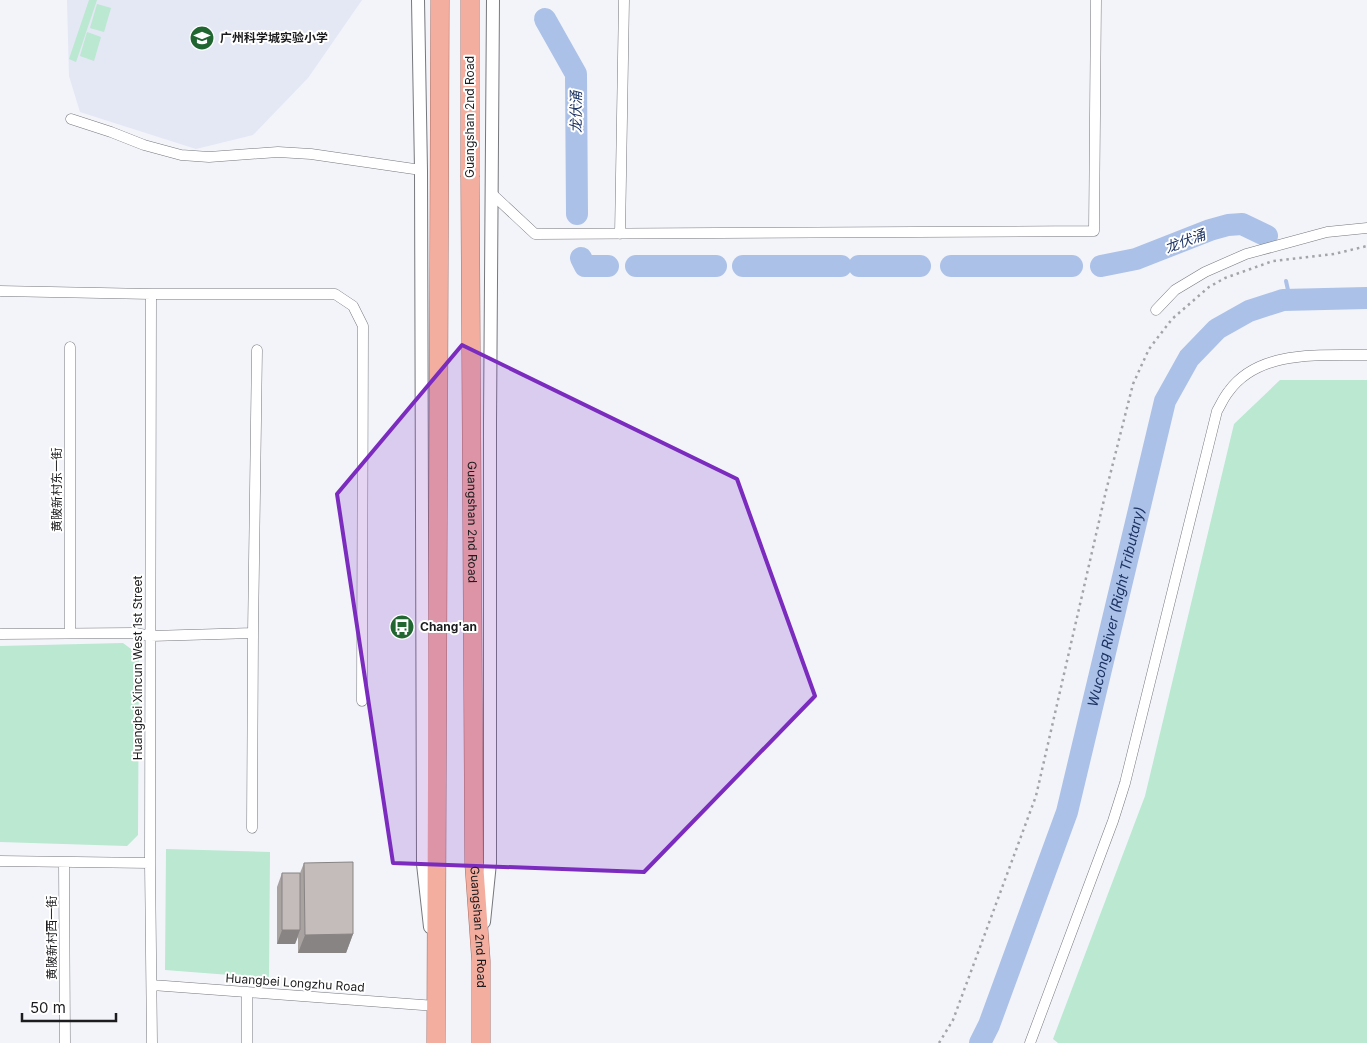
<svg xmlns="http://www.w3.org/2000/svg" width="1367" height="1043" font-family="Inter,'Noto Sans SC',sans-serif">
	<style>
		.built { fill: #e4e7f4 }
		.green { fill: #bae8d0 }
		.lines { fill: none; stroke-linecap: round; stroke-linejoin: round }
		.stream { stroke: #acc1e7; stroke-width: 4 }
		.river { stroke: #acc1e7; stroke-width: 22 }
		.minor-casing { stroke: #77787e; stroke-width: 11 }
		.tertiary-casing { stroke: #77787e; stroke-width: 14 }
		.trunk-casing { stroke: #a76e63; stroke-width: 19 }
		.path { stroke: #a3a4a8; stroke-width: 2.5; stroke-dasharray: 2.5 4; stroke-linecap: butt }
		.minor { stroke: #fff; stroke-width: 10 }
		.tertiary { stroke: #fff; stroke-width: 12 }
		.trunk { stroke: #f4aea0; stroke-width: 18 }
		.trunk-bridge-casing { stroke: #a76e63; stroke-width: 19; stroke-linecap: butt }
		.trunk-bridge { stroke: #f4aea0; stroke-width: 18 }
		.wall { fill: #a8a2a1 }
		.shaded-wall { fill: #888483 }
		.building { fill: #c3bcbb; stroke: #888483 }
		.marked { fill: #7b2cbf; fill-opacity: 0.2; stroke: #7b2cbf; stroke-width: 4; stroke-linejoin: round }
		.labels { text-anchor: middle; stroke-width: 4; stroke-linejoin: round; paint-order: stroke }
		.poi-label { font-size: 12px; font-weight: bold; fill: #1c1c1e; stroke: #fff; text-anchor: start }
		.street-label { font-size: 12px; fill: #1c1c1e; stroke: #fff }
		.water-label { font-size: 14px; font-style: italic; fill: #1c3363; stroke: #fff }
	</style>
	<rect width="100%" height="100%" fill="#f2f4fa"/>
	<path class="built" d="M67,0H362L308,78L253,135L196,149L80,112L69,76Z"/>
	<path class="green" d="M89,0H97L76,62L69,59Z
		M97,4L111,8L104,32L90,28Z
		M87,32L101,37L94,61L80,56Z
		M1280,380H1367V1043H1058L1053,1039L1145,796L1234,424Z
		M123,643L139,655L138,835L127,846L0,842V646Z
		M166,849L270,852L269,978L165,970Z"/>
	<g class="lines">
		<path class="stream" d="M1286,281L1290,299"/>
		<g class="river">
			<path d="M545,19L576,74L577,214"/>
			<path d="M581,258L585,266H608"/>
			<path d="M636,266H716"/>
			<path d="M743,266H841"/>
			<path d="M859,266H920"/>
			<path d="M951,266H1072"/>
			<path d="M1101,266L1136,259L1210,230L1228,225L1242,224L1267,236"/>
			<path id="s1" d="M980,1043L989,1025L1067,812L1165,401L1189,358L1217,329L1249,311L1283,300L1367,298"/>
		</g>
		<defs>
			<path id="minor" d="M71,119L111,132L144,145L181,155L209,157L278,152L311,154L421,170
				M491,193L535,234L1094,231L1096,0
				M620,234L624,0
				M0,291L151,294H335L353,306L363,326L362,701
				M151,294L150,863L152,1043
				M1156,310L1175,290L1205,272L1246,254L1327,232L1367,228
				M70,347V633
				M253,633L257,350
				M0,634L135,633L151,636L253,633L252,828
				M0,861L150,863
				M64,862L65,1043
				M152,985L436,1006
				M247,1043V992
				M1030,1043L1113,821L1125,783L1217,411C1221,404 1224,397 1229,391C1260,349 1321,356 1367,355"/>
			<path id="tertiary" d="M418,0L421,170L423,864L430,927
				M484,922L490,863V421L493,0"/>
			<g id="trunk">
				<path id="s2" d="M470,177L474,863L481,961V1043"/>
				<path d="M436,1043L440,0"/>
			</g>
		</defs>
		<use href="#minor" class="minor-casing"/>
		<use href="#tertiary" class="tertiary-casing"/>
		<use href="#trunk" class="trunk-casing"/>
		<path class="path" d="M939,1043L953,1020L1036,796L1106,491L1133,384L1149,349L1172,319L1209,287L1225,278L1273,261L1334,254L1367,246"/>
		<use href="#minor" class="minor"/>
		<use href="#tertiary" class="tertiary"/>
		<use href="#trunk" class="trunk"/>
		<defs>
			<path id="trunk-bridge" d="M470,0V177"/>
		</defs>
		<use href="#trunk-bridge" class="trunk-bridge-casing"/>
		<use href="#trunk-bridge" class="trunk-bridge"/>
	</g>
	<path class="wall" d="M304,863L353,934L346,953H298V937L295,944H277V887L282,873H300Z"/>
	<path class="shaded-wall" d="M282,930H300L295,944H277Z
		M353,934L346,953H298L305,935Z"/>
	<path class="building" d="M353,862V934L305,935L304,863Z
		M282,873H300V930H282Z"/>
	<path class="marked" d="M462,345L737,479L815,696L644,872L393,863L337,494Z"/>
	<defs>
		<symbol id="school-disc" viewBox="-11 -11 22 22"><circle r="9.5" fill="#216631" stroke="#fff"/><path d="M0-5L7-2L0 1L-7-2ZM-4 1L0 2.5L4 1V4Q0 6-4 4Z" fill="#fff"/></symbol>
		<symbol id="bus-disc" viewBox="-11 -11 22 22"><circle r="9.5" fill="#216631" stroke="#fff"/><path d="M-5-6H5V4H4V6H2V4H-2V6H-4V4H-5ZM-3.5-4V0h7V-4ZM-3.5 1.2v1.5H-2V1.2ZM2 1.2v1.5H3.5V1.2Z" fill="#fff"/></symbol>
	</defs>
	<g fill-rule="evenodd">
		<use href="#school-disc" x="188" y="24" width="28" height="28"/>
		<use href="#bus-disc" x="388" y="613" width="28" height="28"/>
	</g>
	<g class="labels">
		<g class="poi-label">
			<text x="220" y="42">广州科学城实验小学</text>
			<text x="420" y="631">Chang'an</text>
		</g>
		<g class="street-label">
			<text transform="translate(470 117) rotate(-90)" y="4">Guangshan 2nd Road</text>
			<text transform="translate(57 490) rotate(-90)" y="4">黄陂新村东一街</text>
			<text dy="4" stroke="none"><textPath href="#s2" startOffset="345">Guangshan 2nd Road</textPath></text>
			<text transform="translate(138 668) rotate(-90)" y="4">Huangbei Xincun West 1st Street</text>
			<text dy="4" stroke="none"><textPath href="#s2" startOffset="750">Guangshan 2nd Road</textPath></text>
			<text transform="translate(52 938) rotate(-90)" y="4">黄陂新村西一街</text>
			<text transform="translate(295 983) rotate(4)" y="4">Huangbei Longzhu Road</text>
		</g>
		<g class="water-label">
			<text transform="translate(576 112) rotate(-90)" y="5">龙伏涌</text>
			<text transform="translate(1185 241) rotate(-20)" y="5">龙伏涌</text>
			<text dy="5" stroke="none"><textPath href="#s1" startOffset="458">Wucong River (Right Tributary)</textPath></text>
		</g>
	</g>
	<path d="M22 1013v8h94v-8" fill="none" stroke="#1c1c1e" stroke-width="2.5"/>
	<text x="30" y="1013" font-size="15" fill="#1c1c1e" stroke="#ffffff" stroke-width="4" paint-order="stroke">50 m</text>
</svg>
